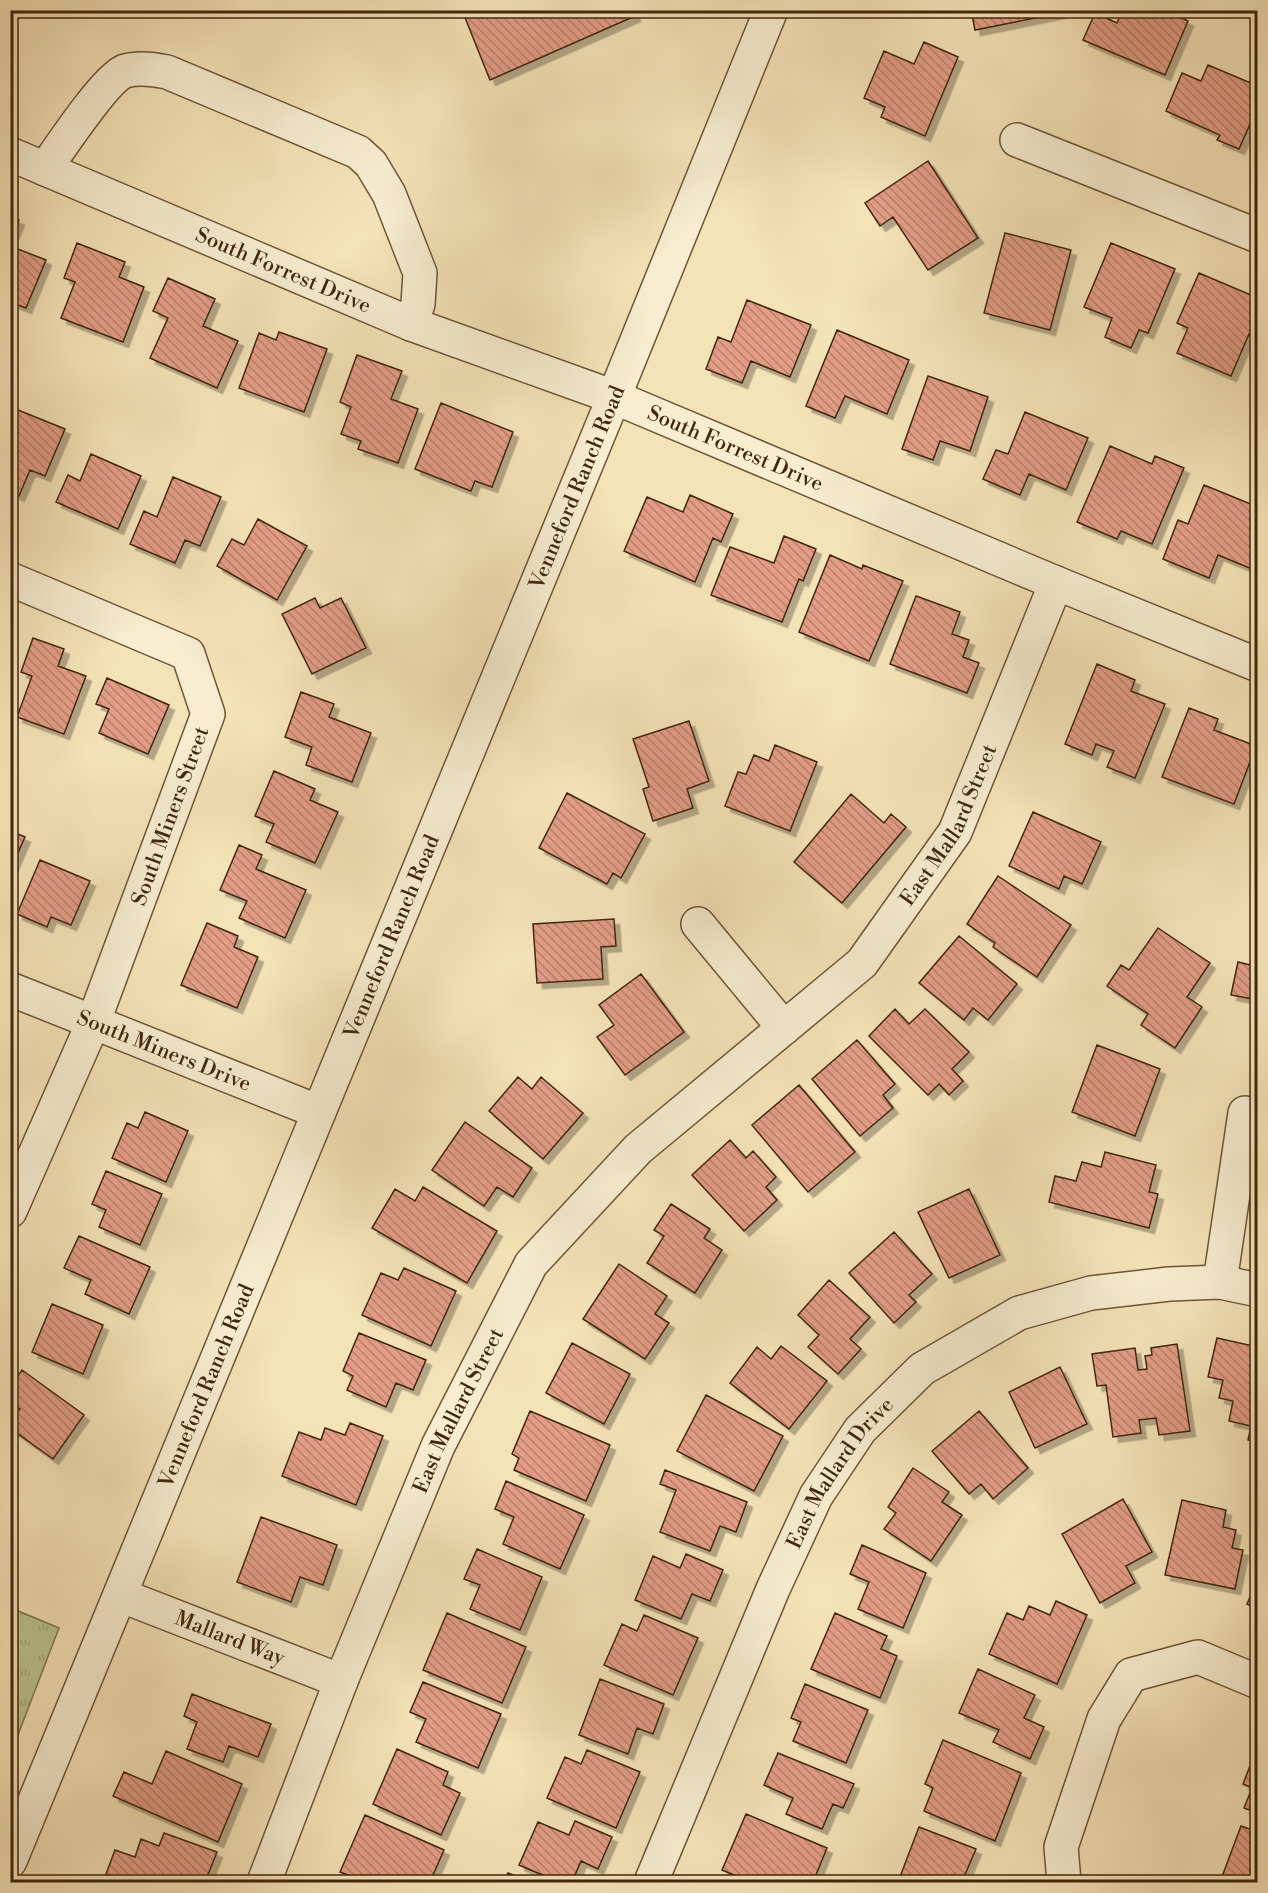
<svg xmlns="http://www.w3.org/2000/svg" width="1268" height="1893" font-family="'Libre Bodoni',serif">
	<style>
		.grass { fill: url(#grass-tufts); stroke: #7e764e; stroke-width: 1.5 }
		.building { fill: url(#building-back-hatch); stroke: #40270d; stroke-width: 1.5; filter: url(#shadow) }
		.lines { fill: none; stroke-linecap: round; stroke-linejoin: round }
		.minor-casing { stroke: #6d5638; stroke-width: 36 }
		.minor { stroke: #f8edd1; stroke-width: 33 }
		.labels { text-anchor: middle; stroke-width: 6; stroke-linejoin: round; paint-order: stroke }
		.street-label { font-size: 21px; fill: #40270d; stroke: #f8edd1 }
	</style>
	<defs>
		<pattern id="grass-tufts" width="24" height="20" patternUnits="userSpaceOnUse" patternTransform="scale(1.5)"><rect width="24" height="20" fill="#bbc48f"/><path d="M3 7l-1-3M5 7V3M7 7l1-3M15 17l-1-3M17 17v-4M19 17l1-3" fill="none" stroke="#a2a87a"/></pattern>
		<pattern id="building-back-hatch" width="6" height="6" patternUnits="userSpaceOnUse" patternTransform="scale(1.5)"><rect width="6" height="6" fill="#e39d86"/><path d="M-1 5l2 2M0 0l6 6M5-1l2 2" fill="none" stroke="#b9806c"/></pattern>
		<filter id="shadow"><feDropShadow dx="5.5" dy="5.5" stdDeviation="0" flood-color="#0004"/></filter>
	</defs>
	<rect width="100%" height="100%" fill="#f5e3b8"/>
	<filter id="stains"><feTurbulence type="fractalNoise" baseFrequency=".00333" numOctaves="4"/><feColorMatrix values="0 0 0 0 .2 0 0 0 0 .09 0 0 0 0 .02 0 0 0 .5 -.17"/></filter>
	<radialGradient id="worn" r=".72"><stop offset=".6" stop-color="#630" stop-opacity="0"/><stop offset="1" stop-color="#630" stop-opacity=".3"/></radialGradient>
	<path class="grass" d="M11,1608L59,1628L11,1753Z"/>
	<path class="building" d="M462,10H633L635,16L490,80Z
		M971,10H1060V13L975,30Z
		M1122,10H1164L1188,21L1165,75L1083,40L1095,13L1117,23Z
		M924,42L958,57L925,136L881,117L885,107L864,98L884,51L914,64Z
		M1208,65L1258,86V106L1239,149L1217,140L1220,135L1166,111L1182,73L1201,81Z
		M928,161L978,238L928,270L893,217L880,226L865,203Z
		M10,216L19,220L10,241Z
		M1005,233L1071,250L1050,330L984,313Z
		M77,243L125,262L119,277L144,287L123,342L61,318L75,282L64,278Z
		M1111,243L1175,269L1148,333L1139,330L1131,348L1105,337L1112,318L1084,307Z
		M10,246L46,260L26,308L10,302Z
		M1199,273L1258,298V338L1249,334L1231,376L1177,353L1188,328L1177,323Z
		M168,278L215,299L203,326L238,341L217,388L150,358L168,318L153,311Z
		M747,300L811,325L790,377L751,361L742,383L706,369L718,337L731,342Z
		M837,330L909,360L887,414L845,396L835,418L806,406Z
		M279,332L327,349L304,412L239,388L259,333L276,340Z
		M357,355L402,371L391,399L418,409L398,463L358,449L361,441L341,434L351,407L340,402Z
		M928,376L988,397L970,451L940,441L933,460L902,449Z
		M441,403L513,432L492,487L475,481L471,491L415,469Z
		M18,410L65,429L45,476L30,470L19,496L10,492V427Z
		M1025,412L1088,438L1066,490L1029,474L1020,495L983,479L996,450L1008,454Z
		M1110,446L1152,464L1155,456L1184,468L1152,544L1121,531L1117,539L1077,522Z
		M91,454L141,476L118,529L56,502L68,475L80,481Z
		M173,477L221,497L200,546L185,540L175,563L130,544L144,511L157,517Z
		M1204,485L1258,507V556L1252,569L1218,555L1209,578L1163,559L1178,520L1188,524Z
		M690,495L733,514L721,542L713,538L695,582L624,551L647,497L683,512Z
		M258,519L307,546L277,600L217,566L232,539L244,545Z
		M784,536L816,549L803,581L799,579L782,622L711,595L730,547L774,563Z
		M830,555L862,569L863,565L903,581L869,661L799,632Z
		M916,596L960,612L952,634L969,640L963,657L979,663L967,693L890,664Z
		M315,598L320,608L341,598L366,648L312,674L282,614Z
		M33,638L64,649L58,666L86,676L64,734L17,717L32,676L21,672Z
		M1097,664L1135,680L1131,691L1165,704L1135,778L1107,767L1114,751L1096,744L1092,755L1065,744Z
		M107,678L169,705L148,754L99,733L109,709L96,704Z
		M301,692L334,704L329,717L371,733L352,782L306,765L312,747L285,737Z
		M1189,708L1218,719L1214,730L1256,746L1234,804L1162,777Z
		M689,721L709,781L687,789L693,808L653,821L643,789L649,787L633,739Z
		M775,745L817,762L790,831L725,806L738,772L746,774L754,755L769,761Z
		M274,771L315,789L310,800L338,812L315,863L266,842L274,824L255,816Z
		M567,793L645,834L621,878L613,873L607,884L539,848Z
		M851,794L884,823L891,814L906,827L842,903L794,862Z
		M1033,812L1101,842L1082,884L1064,876L1059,889L1009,866Z
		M10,831L25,837L10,871Z
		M239,845L262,855L256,869L306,890L285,938L239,918L247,901L220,890Z
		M40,860L90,881L71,925L51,917L47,927L17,914Z
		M998,876L1071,925L1037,977L993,947L995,943L967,924Z
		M614,919L616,946L601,947L603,979L537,983L533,924Z
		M207,923L238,936L234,947L258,957L237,1008L181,985Z
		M1158,928L1210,963L1187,997L1202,1007L1175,1048L1141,1025L1148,1014L1107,986L1121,965L1129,970Z
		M959,936L1017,984L988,1020L973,1008L964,1020L919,983Z
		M1254,943L1258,944V1000L1231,995L1238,962L1250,965Z
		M641,974L684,1032L625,1075L597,1037L614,1025L599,1005Z
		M895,1009L909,1024L925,1009L969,1052L952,1069L963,1081L949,1095L939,1084L928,1095L869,1036Z
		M857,1040L895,1084L883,1095L893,1108L860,1136L812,1079Z
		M1097,1045L1160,1069L1135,1136L1072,1112Z
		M518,1077L532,1089L541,1077L583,1113L543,1159L489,1111Z
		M799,1085L855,1152L808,1192L752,1125Z
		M145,1112L188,1131L166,1182L112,1158L127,1123L138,1128Z
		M465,1122L532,1168L513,1197L497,1187L484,1206L432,1170Z
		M730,1140L746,1158L753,1151L776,1177L766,1187L777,1200L744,1231L692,1175Z
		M1105,1152L1156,1165L1149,1192L1158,1194L1149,1228L1049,1202L1055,1176L1076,1181L1082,1162L1101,1167Z
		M106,1171L162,1194L140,1245L99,1227L106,1210L92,1204Z
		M423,1187L497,1231L467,1283L372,1228L395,1189L415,1201Z
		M969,1189L1000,1255L949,1278L918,1212Z
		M671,1204L710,1229L704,1238L722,1250L695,1293L647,1263L664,1236L654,1230Z
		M894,1232L932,1274L909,1295L916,1302L894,1323L849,1273Z
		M79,1236L150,1267L129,1314L85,1294L91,1280L64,1268Z
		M619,1264L667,1296L655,1314L669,1323L645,1359L583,1319Z
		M404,1268L456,1291L431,1346L362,1315L381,1273L398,1280Z
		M829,1280L870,1317L850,1339L861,1349L838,1374L808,1347L819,1335L798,1315Z
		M52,1304L103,1325L83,1374L32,1352Z
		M359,1333L426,1360L413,1390L396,1383L386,1407L347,1390L353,1376L343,1371Z
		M1217,1338L1258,1347V1442L1248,1440L1251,1426L1229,1421L1233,1401L1219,1398L1223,1380L1208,1377Z
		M572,1343L630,1374L604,1424L546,1393Z
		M1177,1344L1190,1431L1159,1435L1156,1418L1139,1420L1141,1433L1113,1437L1106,1385L1097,1386L1092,1354L1135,1348L1138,1370L1147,1369L1145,1356L1152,1355L1151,1348Z
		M781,1346L827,1381L789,1429L730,1383L757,1347L771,1359Z
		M1060,1367L1087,1424L1035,1448L1009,1392Z
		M22,1370L84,1415L53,1459L10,1428V1421L20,1409L10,1402V1387Z
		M706,1395L783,1436L754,1491L677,1451Z
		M530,1411L610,1445L586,1501L514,1470L519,1458L512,1454Z
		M979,1411L1028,1468L993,1499L981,1484L969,1494L932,1451Z
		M350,1423L383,1436L356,1505L282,1476L299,1432L321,1440L325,1428L345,1435Z
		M913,1468L949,1492L942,1502L962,1515L931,1561L884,1529L896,1513L888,1507Z
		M665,1470L747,1502L736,1532L720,1526L710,1551L660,1532L676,1490L660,1484Z
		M506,1481L584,1515L560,1569L503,1544L514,1517L495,1509Z
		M1123,1499L1152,1552L1126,1566L1135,1583L1100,1603L1062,1534Z
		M1182,1500L1226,1510L1223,1527L1236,1530L1232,1548L1243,1550L1235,1589L1165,1575Z
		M261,1517L337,1545L323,1585L300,1577L291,1602L237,1582Z
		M862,1545L926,1573L903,1628L858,1609L869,1582L850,1574Z
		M477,1549L542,1577L520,1630L470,1609L480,1585L464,1579Z
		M686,1554L723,1570L710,1601L692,1594L681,1619L635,1600L653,1556L680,1568Z
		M1258,1578V1609L1247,1604Z
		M1056,1601L1087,1615L1057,1684L989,1654L1007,1613L1023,1620L1029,1606L1050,1615Z
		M447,1613L526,1647L502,1703L423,1670Z
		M835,1613L887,1636L881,1649L897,1656L880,1698L811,1669Z
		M644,1615L698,1638L673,1695L604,1665L622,1624L637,1631Z
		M978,1669L1035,1695L1024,1718L1044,1727L1030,1759L993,1742L999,1730L959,1713Z
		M600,1679L664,1704L653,1734L637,1728L628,1754L579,1735Z
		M423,1682L501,1714L478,1768L416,1742L426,1719L410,1712Z
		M805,1684L868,1710L846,1763L793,1741L801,1722L791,1718Z
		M192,1694L271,1724L258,1757L229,1746L223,1762L187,1749L197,1722L184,1716Z
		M943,1740L1021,1773L995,1841L924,1811L933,1788L925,1784Z
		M1258,1745V1813L1244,1808L1252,1788L1243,1784Z
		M397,1749L448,1772L443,1785L460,1793L441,1835L373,1804Z
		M587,1750L640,1772L616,1828L547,1798L565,1757L581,1764Z
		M166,1751L242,1784L218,1842L113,1796L124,1772L152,1784Z
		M778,1753L854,1784L843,1808L833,1804L822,1829L786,1814L793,1798L764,1785Z
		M746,1814L827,1848L813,1882H751L722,1870Z
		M365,1815L444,1850L430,1882H366L340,1872Z
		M575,1821L612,1837L598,1869L581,1861L572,1882H559L519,1865L538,1822L569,1835Z
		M1241,1826L1258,1832V1882H1220Z
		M919,1827L976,1849L964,1877L979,1882H898Z
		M164,1833L217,1852L205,1882H128L106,1874L115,1850L135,1857L141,1839L159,1846Z
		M508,1873L530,1882H504Z"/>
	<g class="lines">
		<defs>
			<g id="minor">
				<path d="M1017,140L1258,236"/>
				<path id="s1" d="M10,154L411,324L614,397L1056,583L1258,665"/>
				<path d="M45,169C59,149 106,78 125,71C139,67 153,69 167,72L358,152L371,164L389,194L420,273L418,304L411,324"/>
				<path d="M10,579L188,654L208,714L93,1023L10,1211"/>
				<path d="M698,924L784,1028"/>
				<path id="s2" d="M10,989L319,1112"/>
				<path d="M1220,1282L1245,1113"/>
				<path id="s3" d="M120,1595L341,1681"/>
				<path id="s4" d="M10,1861L614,397L771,10"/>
				<path id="s5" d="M264,1882L341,1681L438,1446L531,1264L638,1149L862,963L955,832L1056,583"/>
				<path id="s6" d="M651,1882L773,1589L816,1496L860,1430L922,1369L1019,1313L1091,1293L1169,1284L1220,1282L1258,1290"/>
				<path d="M1064,1882L1061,1847L1104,1719L1131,1675L1198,1657L1258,1682"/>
			</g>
		</defs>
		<use href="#minor" class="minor-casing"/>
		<use href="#minor" class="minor"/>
	</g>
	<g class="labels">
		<g class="street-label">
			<text dy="7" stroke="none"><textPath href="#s1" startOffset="297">South Forrest Drive</textPath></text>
			<text dy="7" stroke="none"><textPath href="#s1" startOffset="783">South Forrest Drive</textPath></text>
			<text dy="7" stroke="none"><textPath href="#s4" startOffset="1486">Venneford Ranch Road</textPath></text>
			<text transform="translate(170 816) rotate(-70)" y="7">South Miners Street</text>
			<text dy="7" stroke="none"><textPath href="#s5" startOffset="1286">East Mallard Street</textPath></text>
			<text dy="7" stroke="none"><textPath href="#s4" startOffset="1000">Venneford Ranch Road</textPath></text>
			<text dy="7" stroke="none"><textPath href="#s2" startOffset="166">South Miners Drive</textPath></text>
			<text dy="7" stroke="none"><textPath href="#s4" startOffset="514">Venneford Ranch Road</textPath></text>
			<text dy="7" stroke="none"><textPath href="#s5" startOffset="510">East Mallard Street</textPath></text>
			<text dy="7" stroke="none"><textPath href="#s6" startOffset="452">East Mallard Drive</textPath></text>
			<text dy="7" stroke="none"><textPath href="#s3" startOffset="118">Mallard Way</textPath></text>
		</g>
	</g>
	<rect width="1268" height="1893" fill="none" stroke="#f5e3b8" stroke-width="36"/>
	<rect x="12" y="12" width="1244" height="1869" fill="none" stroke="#40270d" stroke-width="3"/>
	<rect x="18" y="18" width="1232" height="1857" fill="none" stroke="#40270d" stroke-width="1.5"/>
	<rect width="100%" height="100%" filter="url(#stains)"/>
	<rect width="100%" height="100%" fill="url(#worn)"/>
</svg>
